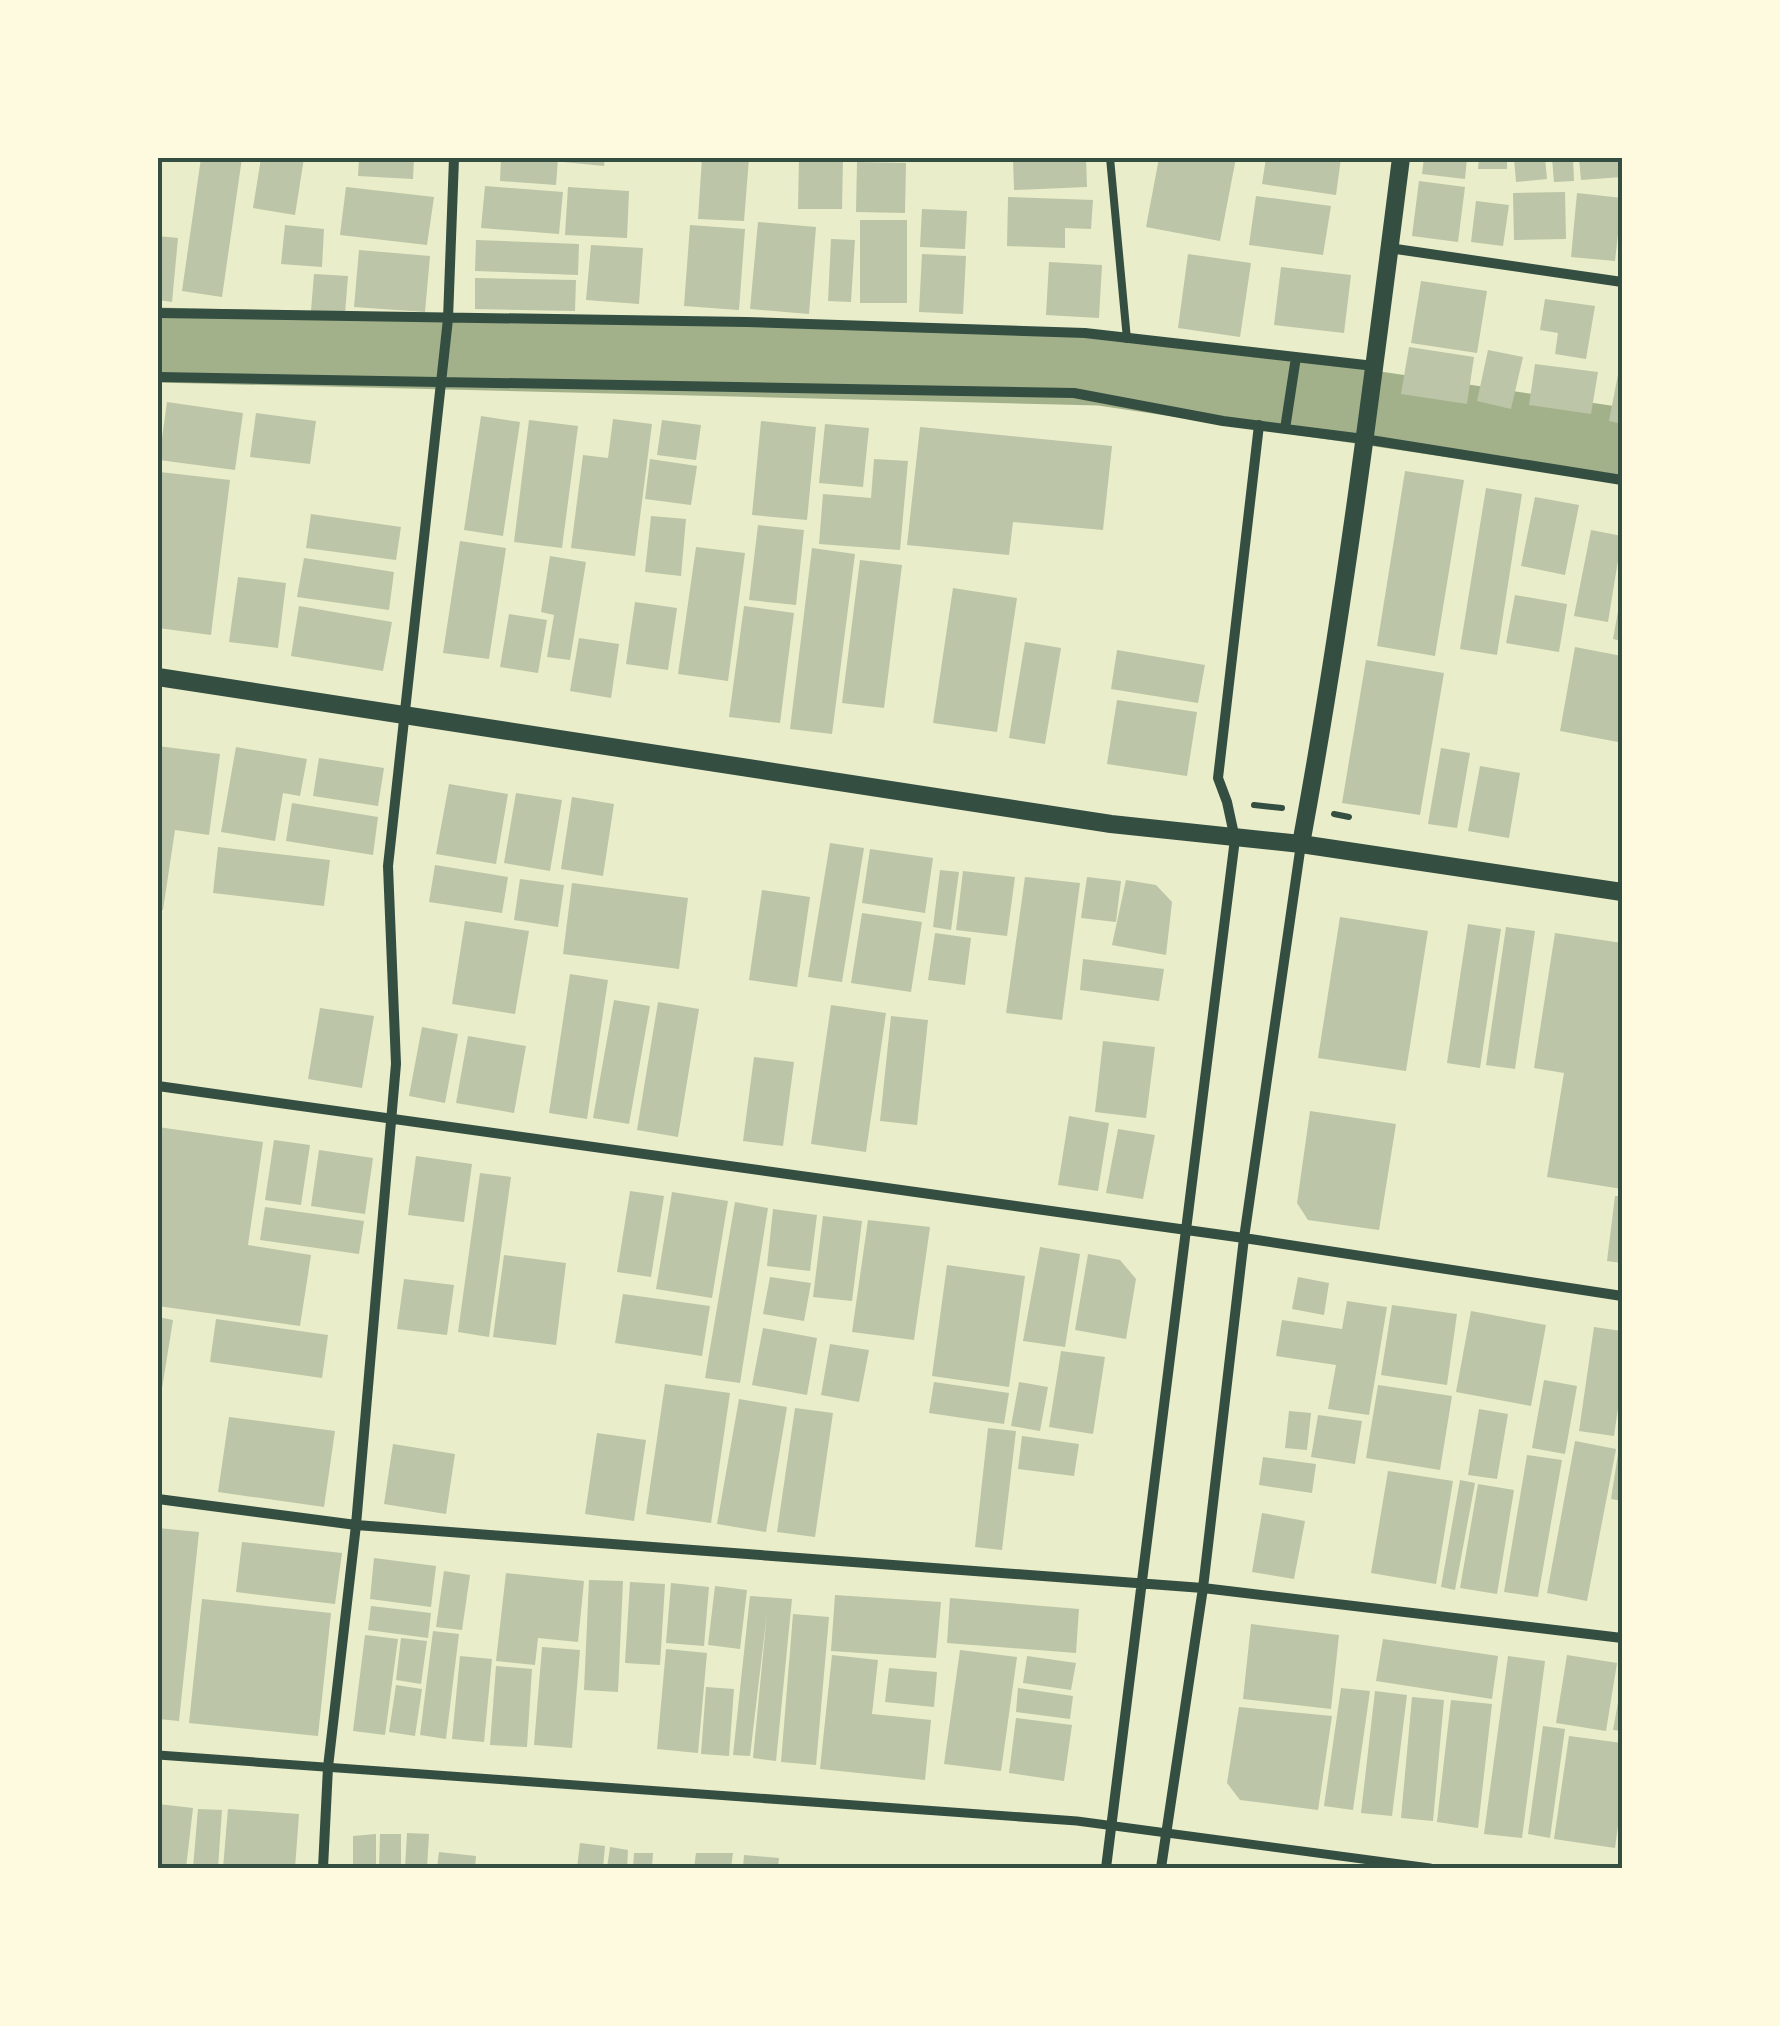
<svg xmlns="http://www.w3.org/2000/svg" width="1780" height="2026" font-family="'Asap Condensed',sans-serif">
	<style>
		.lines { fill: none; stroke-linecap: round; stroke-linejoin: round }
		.river { stroke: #a3b18a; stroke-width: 75 }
		.building { fill: #bcc5a7 }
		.path { stroke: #344e41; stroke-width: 6 }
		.service { stroke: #344e41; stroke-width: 8 }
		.pedestrian { stroke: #344e41; stroke-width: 9 }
		.minor { stroke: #344e41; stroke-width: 10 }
		.tertiary { stroke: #344e41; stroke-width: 18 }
		.neatline { fill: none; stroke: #344e41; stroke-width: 4 }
	</style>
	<rect width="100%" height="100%" fill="#e9edc9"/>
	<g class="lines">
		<path class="river" d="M158,345L1100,368L1622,445"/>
	</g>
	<path class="building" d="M201,158H242L222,297L182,291Z
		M261,158H304L295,215L253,208Z
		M359,158H414L413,179L358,176Z
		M501,158H558L556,185L500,181Z
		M564,158H605L604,166L563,162Z
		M702,158H749L744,221L698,219Z
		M799,158H843L842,209H798Z
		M1013,158H1086L1087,187L1014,190Z
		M1159,158H1236L1220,241L1146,227Z
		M1266,158H1341L1336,195L1262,184Z
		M1424,158H1467L1465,179L1422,174Z
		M1479,158H1507V169H1478Z
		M1514,158H1545L1547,179L1516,182Z
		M1552,158H1573L1574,181L1554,182Z
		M1579,158H1622V177L1581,180Z
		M857,162L906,163L905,213L856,212Z
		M1419,181L1465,187L1458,242L1412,236Z
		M485,186L563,192L559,234L481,228Z
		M346,187L434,197L427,245L340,235Z
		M568,187L629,191L627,238L565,235Z
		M1565,192L1566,239L1514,240L1513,193Z
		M1577,193L1622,198L1615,261L1571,257Z
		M1256,196L1331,206L1323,255L1249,245Z
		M1008,197L1093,200L1091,229L1065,228V248L1007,246Z
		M1476,201L1509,205L1503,246L1471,242Z
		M922,209L967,211L965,249L920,247Z
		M860,220H907V303H860Z
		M758,222L816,227L809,314L750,309Z
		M285,225L324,229L322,267L281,264Z
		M690,225L745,229L739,310L684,306Z
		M158,236L178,238L172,302L158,300Z
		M831,239L855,240L851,302L828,301Z
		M476,240L579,244L578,275L475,271Z
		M591,245L643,248L639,304L586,300Z
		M359,250L430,256L425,312L354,307Z
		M922,254L966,256L963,314L919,312Z
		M1188,254L1251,263L1240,337L1178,328Z
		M1049,262L1102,265L1099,318L1046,315Z
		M1281,267L1351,275L1344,333L1274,325Z
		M314,274L348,276L345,314L311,311Z
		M475,278L576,280L575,311L475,309Z
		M1421,281L1487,291L1477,353L1411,343Z
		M1545,299L1595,306L1586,359L1555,354L1558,333L1540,330Z
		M1409,347L1474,357L1467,404L1401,394Z
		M1488,350L1523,357L1511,409L1477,401Z
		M1621,359H1622V424L1609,421Z
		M1535,364L1598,372L1591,414L1529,405Z
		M167,402L243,413L235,470L159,460Z
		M256,413L316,421L310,464L250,457Z
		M481,416L520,422L503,536L464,530Z
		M613,419L652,424L635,556L571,548L583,455L608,458Z
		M529,420L578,426L562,548L514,542Z
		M662,420L701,425L696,460L657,455Z
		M761,421L816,427L807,520L752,515Z
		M825,424L869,428L863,487L819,483Z
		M920,427L1112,446L1103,530L1013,522L1009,555L907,545Z
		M650,459L697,466L691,505L645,499Z
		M874,459L908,461L900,550L819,544L823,494L871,498Z
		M1405,471L1464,480L1435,656L1377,646Z
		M160,472L230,480L211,635L158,628Z
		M1486,488L1522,494L1497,655L1460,649Z
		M1535,497L1579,505L1565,575L1521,566Z
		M311,514L401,527L396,560L306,548Z
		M651,516L686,519L681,576L645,572Z
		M758,525L804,530L796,605L749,600Z
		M1591,530L1622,536L1608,622L1574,616Z
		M460,541L506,548L489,659L443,653Z
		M696,547L745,553L728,681L678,674Z
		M812,548L855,554L832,734L790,729Z
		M550,556L586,562L570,660L547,657L554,615L541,612Z
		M304,558L394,572L389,610L297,597Z
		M860,560L902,565L884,708L842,703Z
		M238,577L286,583L278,648L229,642Z
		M953,588L1017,598L997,732L933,723Z
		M1515,595L1567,604L1559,652L1506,643Z
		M1621,595H1622V641L1613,639Z
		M635,602L677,608L668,670L626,664Z
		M299,606L392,622L383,671L291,656Z
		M744,606L794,613L780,723L729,717Z
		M509,614L547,620L538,673L500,667Z
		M579,638L619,644L611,698L570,691Z
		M1025,642L1061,648L1045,744L1009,738Z
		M1575,647L1622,656V715L1618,742L1560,731Z
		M1117,650L1205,665L1198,703L1111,689Z
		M1366,660L1444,673L1420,815L1342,803Z
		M1117,700L1197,712L1187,776L1107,764Z
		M158,746L220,754L209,835L175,830L163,910H158Z
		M236,747L307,759L300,796L283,793L275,841L221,832Z
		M1441,748L1470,753L1457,828L1428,824Z
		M319,758L384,768L378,806L313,796Z
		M1480,766L1520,773L1509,838L1468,831Z
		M449,784L508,794L496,864L436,854Z
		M516,793L562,800L550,871L504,863Z
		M572,797L614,804L603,876L561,869Z
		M292,803L378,817L373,855L286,841Z
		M830,843L864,848L842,982L808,977Z
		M218,847L330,860L324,906L213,893Z
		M870,849L933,858L925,913L862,903Z
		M435,865L508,877L502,913L429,902Z
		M940,870L959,872L951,930L933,927Z
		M963,871L1015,877L1007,936L956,930Z
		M1025,877L1080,883L1062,1020L1006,1013Z
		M1087,877L1121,881L1116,922L1081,918Z
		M520,879L564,885L558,927L514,920Z
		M1126,880L1156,885L1172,902L1166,955L1112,945Z
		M572,883L688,898L679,969L563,954Z
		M762,890L810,897L797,987L749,980Z
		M862,913L922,922L911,992L851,983Z
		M1340,917L1428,931L1406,1071L1318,1058Z
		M465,921L529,931L515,1014L452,1004Z
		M1468,924L1501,929L1480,1068L1447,1063Z
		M1506,927L1535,931L1515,1069L1486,1065Z
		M935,933L971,938L965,985L928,980Z
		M1555,933L1622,943V1189L1547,1177L1564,1073L1534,1068Z
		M1083,959L1164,969L1159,1001L1080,990Z
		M570,974L608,980L587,1119L549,1113Z
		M614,1000L650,1006L629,1124L593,1118Z
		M658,1002L699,1009L678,1137L637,1130Z
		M831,1005L886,1013L866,1152L811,1144Z
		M320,1008L374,1016L362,1088L308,1079Z
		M891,1016L928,1020L917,1125L880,1121Z
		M422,1027L458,1034L445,1103L409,1096Z
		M468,1036L526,1046L514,1113L456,1103Z
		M1103,1041L1155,1047L1146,1118L1095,1112Z
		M754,1057L794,1062L783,1146L743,1141Z
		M1310,1111L1396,1124L1379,1230L1308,1220L1297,1203Z
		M1069,1116L1109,1123L1098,1191L1058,1185Z
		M158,1127L263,1142L248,1245L311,1255L300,1326L158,1306Z
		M1118,1129L1155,1135L1143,1199L1106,1193Z
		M274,1140L310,1145L301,1205L265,1200Z
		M319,1150L373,1158L365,1214L311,1206Z
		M416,1156L472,1164L464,1222L408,1215Z
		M480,1173L511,1177L489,1337L458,1332Z
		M630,1191L664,1196L651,1277L617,1272Z
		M672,1192L728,1201L712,1298L656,1289Z
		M1615,1196H1622V1263L1607,1261Z
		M735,1202L768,1208L740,1383L705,1378Z
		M265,1207L364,1221L359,1254L260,1240Z
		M773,1209L817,1215L810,1271L767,1266Z
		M823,1216L862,1221L852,1301L813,1297Z
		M868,1220L930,1227L914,1340L852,1332Z
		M1040,1247L1080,1254L1065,1347L1023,1341Z
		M1088,1254L1120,1260L1136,1279L1126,1339L1075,1330Z
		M504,1255L566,1263L556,1345L493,1337Z
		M947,1265L1025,1276L1009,1387L932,1376Z
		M770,1277L811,1283L804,1321L763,1314Z
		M1298,1277L1329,1283L1324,1315L1292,1309Z
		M404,1279L454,1285L447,1335L397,1329Z
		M623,1294L710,1306L702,1356L615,1343Z
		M1347,1301L1387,1307L1369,1415L1328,1409L1336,1365L1276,1356L1282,1320L1342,1329Z
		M1392,1305L1457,1314L1447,1385L1381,1375Z
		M1471,1311L1546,1325L1531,1406L1456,1392Z
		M158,1317L173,1320L160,1401H158Z
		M216,1319L328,1335L322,1378L210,1362Z
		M1594,1327L1622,1331V1380L1614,1436L1579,1431Z
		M763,1328L817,1338L807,1395L752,1385Z
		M830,1344L869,1350L859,1402L821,1395Z
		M1061,1351L1105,1357L1093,1434L1049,1427Z
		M1544,1380L1577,1386L1565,1454L1532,1448Z
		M934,1382L1009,1393L1004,1424L929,1413Z
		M1019,1382L1048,1387L1040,1431L1011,1426Z
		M665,1384L730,1393L711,1523L646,1514Z
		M1378,1385L1452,1396L1440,1470L1366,1458Z
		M739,1399L787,1407L766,1532L717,1524Z
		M795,1408L833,1413L815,1537L777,1532Z
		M1479,1409L1508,1414L1497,1479L1468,1475Z
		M1289,1411L1311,1413L1307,1450L1285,1448Z
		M1318,1415L1362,1421L1355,1464L1311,1457Z
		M229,1417L335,1431L324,1507L218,1492Z
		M988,1428L1016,1431L1002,1550L975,1547Z
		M597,1433L646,1440L634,1521L585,1514Z
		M1022,1436L1079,1444L1074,1476L1018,1469Z
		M1575,1441L1616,1449L1587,1601L1547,1593Z
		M1620,1441H1622V1501L1611,1499Z
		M393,1444L455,1454L446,1514L384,1504Z
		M1527,1455L1562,1460L1538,1597L1504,1592Z
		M1263,1457L1316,1464L1312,1493L1259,1485Z
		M1388,1471L1453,1481L1436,1584L1371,1573Z
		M1460,1480L1475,1483L1455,1590L1441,1587Z
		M1478,1484L1514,1490L1497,1594L1460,1588Z
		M1262,1513L1305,1521L1294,1579L1252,1572Z
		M158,1528L199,1532L179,1721L158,1719Z
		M242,1542L342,1553L335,1604L236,1592Z
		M374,1558L436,1566L431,1607L370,1599Z
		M444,1571L470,1575L462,1630L436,1627Z
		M506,1573L584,1581L578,1642L538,1638L535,1665L496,1661Z
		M589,1580L623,1581L618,1692L584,1690Z
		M630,1582L665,1584L660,1665L625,1663Z
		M671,1583L709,1587L704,1646L666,1643Z
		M715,1586L747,1590L740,1649L708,1645Z
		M835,1595L941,1602L936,1658L831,1651Z
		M750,1596L792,1599L776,1761L753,1758L767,1613L750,1756L733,1755Z
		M950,1598L1079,1609L1076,1653L947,1643Z
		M202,1599L331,1613L318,1736L189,1723Z
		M371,1606L431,1613L428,1638L368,1630Z
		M793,1614L829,1617L816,1765L781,1762Z
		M1251,1624L1339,1635L1331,1709L1243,1699Z
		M433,1631L459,1634L446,1739L420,1735Z
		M365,1635L398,1639L385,1735L353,1731Z
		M401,1638L427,1641L421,1684L396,1680Z
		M1383,1639L1498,1656L1492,1699L1376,1681Z
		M542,1647L580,1650L572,1748L534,1745Z
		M666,1649L707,1653L698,1753L657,1749Z
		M960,1650L1017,1657L1001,1771L944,1764Z
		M832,1655L878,1660L872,1714L931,1720L925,1780L820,1769Z
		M1567,1655L1617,1663L1606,1731L1556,1723Z
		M460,1656L492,1659L484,1742L452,1739Z
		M1027,1656L1076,1663L1071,1690L1023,1683Z
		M1508,1656L1545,1661L1522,1838L1484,1834Z
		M496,1666L532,1669L527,1747L490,1745Z
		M889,1668L937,1672L934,1707L885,1702Z
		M396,1685L422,1689L415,1736L389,1732Z
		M1621,1686H1622V1731L1613,1730Z
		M706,1687L734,1689L729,1756L701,1754Z
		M1018,1688L1073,1696L1070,1719L1016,1712Z
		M1341,1688L1370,1691L1353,1810L1324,1806Z
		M1375,1691L1407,1695L1392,1816L1361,1813Z
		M1412,1697L1444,1700L1433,1821L1401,1818Z
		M1451,1700L1492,1704L1478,1828L1437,1822Z
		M1239,1707L1332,1716L1318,1810L1240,1800L1227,1783Z
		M1016,1718L1072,1725L1064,1781L1009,1773Z
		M1543,1726L1565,1729L1550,1838L1528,1834Z
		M1569,1736L1622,1743V1796L1615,1848L1554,1839Z
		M158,1804L193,1808L186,1868H158Z
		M198,1809L222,1810L218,1868H193Z
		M228,1809L299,1814L295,1868H223Z
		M407,1833L429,1834L427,1868H405Z
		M376,1834V1868H353V1836Z
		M380,1834H401V1868H379Z
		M580,1843L605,1846L603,1868H577Z
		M610,1847L628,1850L627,1868H607Z
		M439,1852L476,1856L475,1868H437Z
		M634,1853H653L652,1868H633Z
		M696,1853H733L731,1868H694Z
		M744,1855L779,1858L778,1868H743Z"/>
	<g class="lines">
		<path class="path" d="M1254,805L1282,808
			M1334,814L1349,817"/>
		<path class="service" d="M1110,158L1127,339"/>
		<path class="pedestrian" d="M158,1755L1077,1821L1430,1868"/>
		<path class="minor" d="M1389,248L1622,282
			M158,313L747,322L1085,333L1374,366
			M158,377L1074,393L1223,421L1364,439L1622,480
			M1285,429L1296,357
			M158,1086L1244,1238L1622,1296
			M158,1499L356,1525L1203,1588L1622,1638
			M323,1868L328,1767L356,1525L396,1064L388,866L448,319L454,158
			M1106,1868L1235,839L1227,802L1218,778L1259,425
			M1161,1868L1203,1588L1244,1238L1301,844"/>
		<path class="tertiary" d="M158,677L1111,824L1301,844L1622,892
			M1301,844C1343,617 1372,387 1401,158"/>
	</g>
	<rect width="1780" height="2026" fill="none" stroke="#fefae0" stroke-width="320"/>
	<rect x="160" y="160" width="1460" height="1706" class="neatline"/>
</svg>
